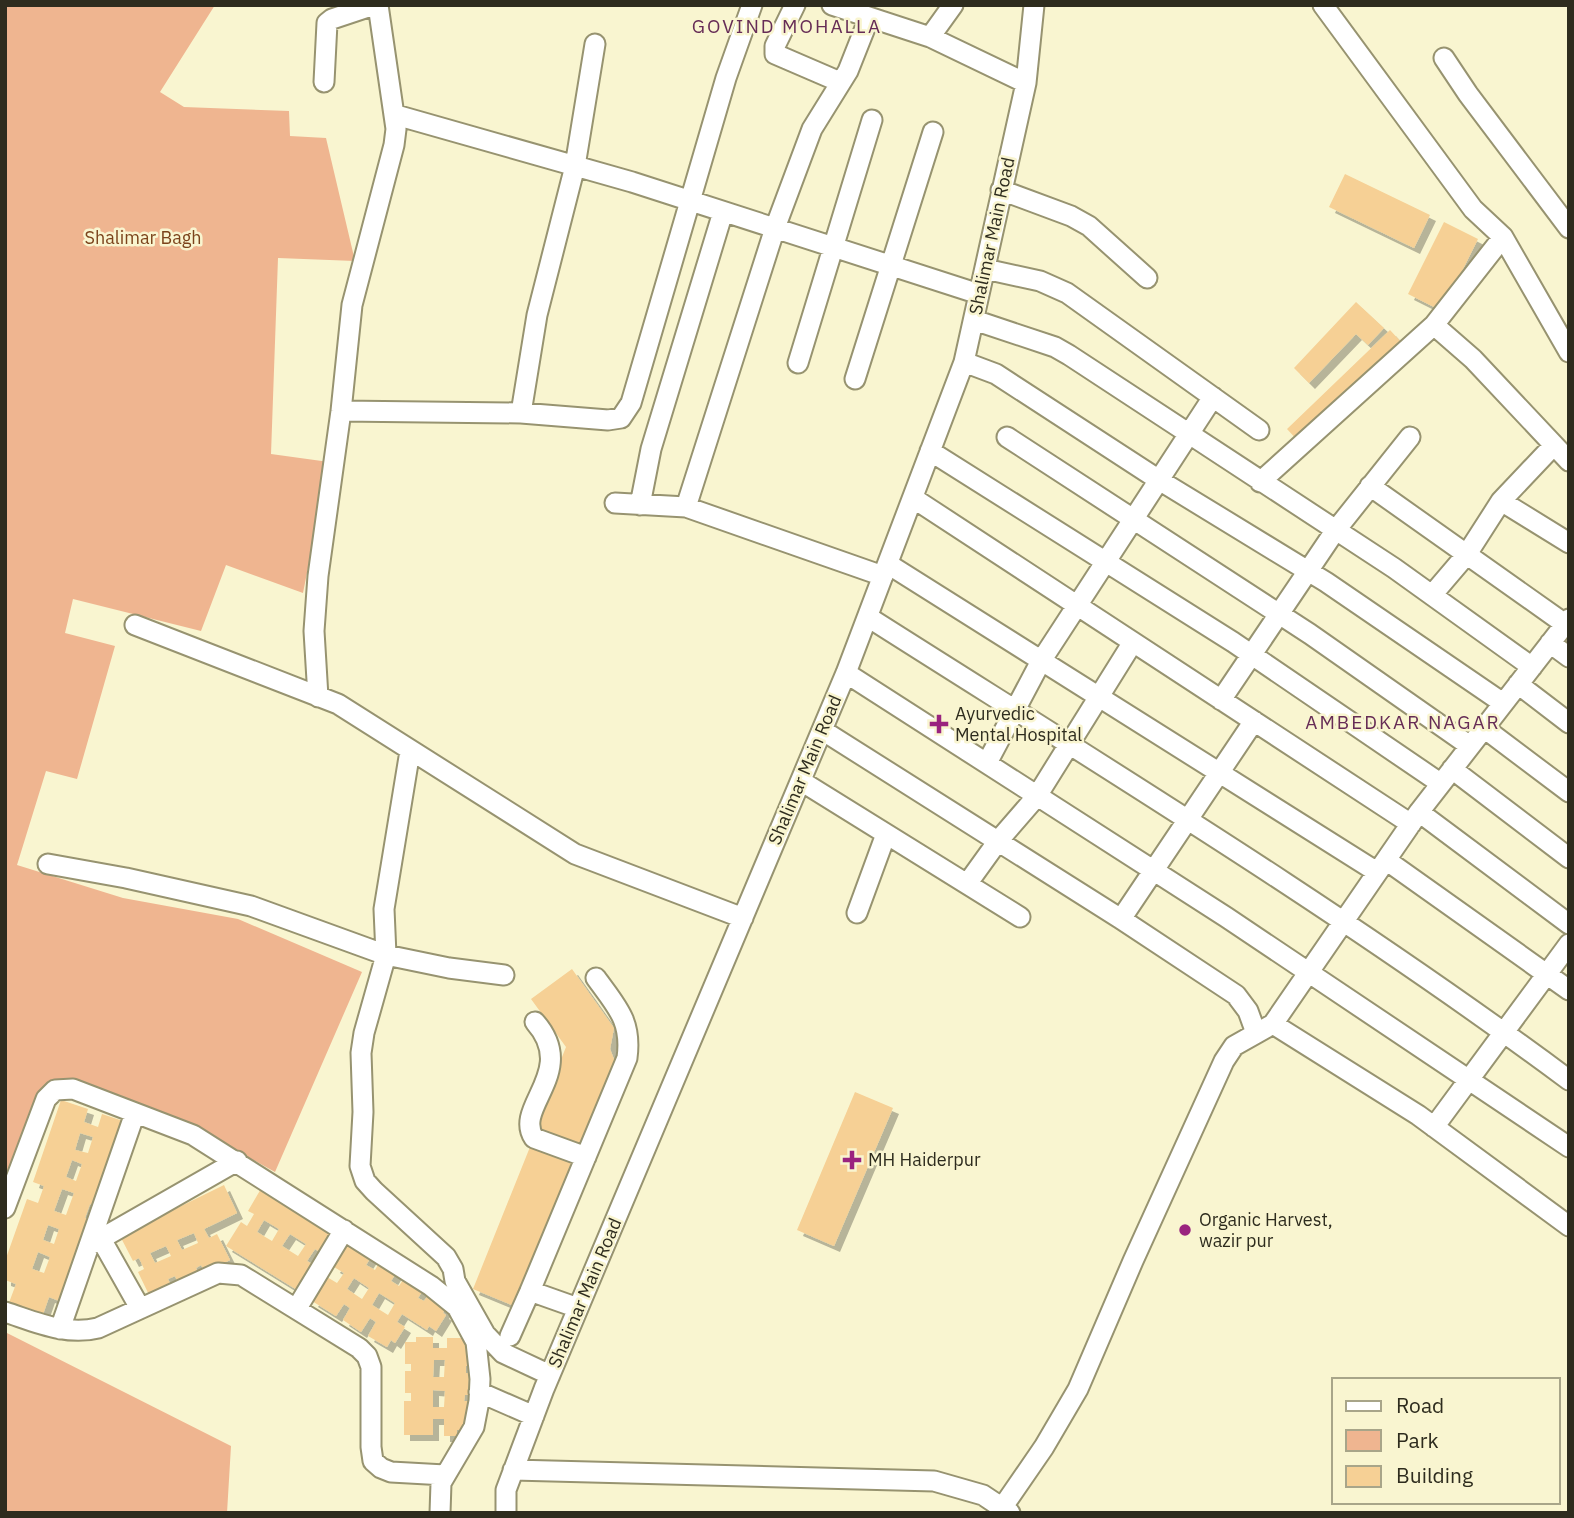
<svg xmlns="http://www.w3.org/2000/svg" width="1574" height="1518" font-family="'IBM Plex Sans',sans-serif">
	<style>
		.green { fill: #efb590 }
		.building { fill: #f6d095; fill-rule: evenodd; filter: url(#shadow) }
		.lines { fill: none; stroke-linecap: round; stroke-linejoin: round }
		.minor-casing { stroke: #979370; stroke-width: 23 }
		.minor { stroke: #fff; stroke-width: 19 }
		.poi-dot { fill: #9a247f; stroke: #f9f5d0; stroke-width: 2.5 }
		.labels { text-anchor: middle; stroke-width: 5; stroke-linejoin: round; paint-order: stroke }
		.street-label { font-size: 18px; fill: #2e2c1e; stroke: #f9f5d0 }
		.park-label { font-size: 18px; fill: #7b431b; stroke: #f9f5d0 }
		.poi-label { font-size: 18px; fill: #2e2c1e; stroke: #f9f5d0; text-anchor: start }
		.neighbourhood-label { font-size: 19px; letter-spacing: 2px; fill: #662c56; stroke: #f9f5d0 }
	</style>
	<defs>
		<filter id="shadow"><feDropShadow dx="6" dy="6" stdDeviation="0" flood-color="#0004"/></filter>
	</defs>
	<rect width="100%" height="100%" fill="#f9f5d0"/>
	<path class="green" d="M5,5H215L160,92L184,107L289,111L290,136L326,138L355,261L278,258L271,454L329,462L303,593L226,565L201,631L73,599L65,633L115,646L77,779L46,771L17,865L123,898L238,919L362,972L275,1172L201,1131L62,1079L39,1100L5,1193Z
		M5,1332L231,1446L227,1513H5Z"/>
	<path class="building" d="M1345,174L1430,215L1414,248L1329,207Z
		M1444,222L1478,239L1442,311L1408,294Z
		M1356,302L1384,328L1368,345L1356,334L1309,383L1294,368Z
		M1390,330L1402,343L1299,442L1287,429Z
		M572,969L614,1028L610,1049L615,1062L581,1146L534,1127L566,1047L531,999Z
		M855,1092L893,1108L834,1246L797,1230Z
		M61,1100L88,1109L84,1122L98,1127L102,1114L129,1123L100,1208L90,1204L85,1218L95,1222L67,1304L49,1297L41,1320L7,1308L16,1284L5,1280V1261L27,1199L38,1203L44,1186L33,1182ZM80,1133L93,1137L88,1153L75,1150ZM72,1160L82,1164L76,1181L66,1177ZM62,1189L74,1193L66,1215L54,1211ZM48,1225L59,1229L54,1244L43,1240ZM38,1252L50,1257L44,1273L32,1269Z
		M530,1147L571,1163L514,1306L473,1289Z
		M224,1185L237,1213L204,1229L209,1238L217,1234L230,1260L205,1272L201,1265L196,1268L199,1275L179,1285L175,1276L168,1279L172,1288L151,1299L138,1272L144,1269L139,1258L133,1261L120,1236ZM194,1233L198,1243L182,1250L177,1240ZM166,1246L171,1256L155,1263L150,1253Z
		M262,1187L338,1233L325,1255L315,1249L307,1261L317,1267L302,1293L226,1246L241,1222L247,1226L254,1214L248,1211ZM264,1220L279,1229L272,1241L257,1232ZM290,1234L306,1244L298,1256L282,1246Z
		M348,1243L371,1257L366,1265L375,1270L379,1263L396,1273L391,1281L399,1286L404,1278L423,1290L418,1298L424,1301L429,1294L447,1305L443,1313L446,1315L436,1331L429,1326L427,1330L402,1314L397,1322L405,1327L395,1343L391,1340L387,1347L368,1336L376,1322L370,1318L361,1332L343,1320L350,1308L344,1304L336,1316L312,1301L327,1277L337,1283L344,1273L334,1267ZM354,1278L369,1288L362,1299L347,1289ZM379,1293L395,1303L388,1315L372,1305Z
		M416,1337H433V1348H447V1338H465V1345H474L473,1366H466V1373H473V1395H465L464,1401H473L464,1430H457V1436H444V1419H433V1435H404V1401H411V1393H405V1371H411V1364H405V1342H416ZM434,1360H445L444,1377H433ZM433,1390L445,1391L444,1407H433Z"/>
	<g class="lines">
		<defs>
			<path id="minor" d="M795,5L775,46V54L840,82
				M832,5L930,37L1026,83
				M1323,5L1473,209L1503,237L1569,352
				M930,37L953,5
				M1444,58L1468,94L1569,228
				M324,82L327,23L332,19L374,5
				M396,115L632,182L979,294
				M1001,190L1071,216L1089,226L1147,278
				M985,269L1040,281L1067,293L1259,430
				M974,320L1055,347L1069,355L1394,568L1532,667
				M1434,325L1473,359L1569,461
				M964,362L996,374L1159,480L1326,582L1503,703
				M798,363L872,120
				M855,379L933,132
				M341,411L521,413L608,420L621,418L631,403L726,78L752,5
				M521,413L537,315L575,166L595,44
				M1007,437L1310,634L1470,746
				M930,451L1233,642L1440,783
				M1260,482L1434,325L1503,237
				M1370,486L1565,624
				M913,498L1411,824
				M1501,501L1569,543
				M615,503L686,507L883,576
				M640,505L651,449L723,212
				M686,507L775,228L812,129L848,71L869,18
				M888,564L1377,872
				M1432,595L1467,554L1501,501L1554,445
				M868,617C1104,767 1344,913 1569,1080
				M135,625L338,704L575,854L743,918
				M1550,643L1569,657
				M846,673L1226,917L1569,1147
				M1518,684L1569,723
				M318,697L314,631L318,576L341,411L352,305L394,145L396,129L378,5
				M1221,700L1335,531L1410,437
				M1484,728L1569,792
				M822,730L1121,919L1236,995L1248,1011L1256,1033
				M410,751L384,909L386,955L364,1033L361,1053L363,1112L360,1166L365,1181L374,1191L446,1257L453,1269L455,1281L485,1334L503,1353L550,1375
				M987,763L1041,661L1213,397
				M1452,769L1569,858
				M801,781L1020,917
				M1419,812L1569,924
				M1386,860L1569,990
				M48,864L126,878L251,906L386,955L449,968L504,975
				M967,884L998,841L1037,796L1133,642
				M857,913L886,834
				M1121,919L1254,721
				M535,1022C579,1072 513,1107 534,1138L586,1157
				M1273,1024L1418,1115L1569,1226
				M1434,1127L1569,944
				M5,1208L46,1099L55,1090L73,1089L193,1135L431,1286L457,1307L476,1342L480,1379L479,1401L474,1427L441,1483L440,1513
				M101,1239L140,1308
				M90,1245L237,1161
				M297,1308L344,1230
				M578,1308L530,1291L627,1058C632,1021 617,1007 596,978
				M5,1312C36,1322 66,1336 98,1328L218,1273L241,1275L359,1348L367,1356L371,1367V1447L373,1461L381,1468L391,1472L445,1475
				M60,1329L135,1113
				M510,1336L530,1291
				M479,1392L534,1416
				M513,1470L934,1481L983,1495L1010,1513
				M1002,1508L1044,1447L1078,1389L1133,1261L1224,1061L1234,1046L1273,1024L1419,812L1569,619
				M506,1513V1490L544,1389L846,673L964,362L1026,83L1034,5"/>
		</defs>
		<use href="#minor" class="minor-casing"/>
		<use href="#minor" class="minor"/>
	</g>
	<g class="poi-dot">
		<path d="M935.5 713.5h7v7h7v7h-7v7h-7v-7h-7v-7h7z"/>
		<path d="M848.5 1149.5h7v7h7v7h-7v7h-7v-7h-7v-7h7z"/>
		<circle cx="1185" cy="1230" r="7"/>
	</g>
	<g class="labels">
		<g class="street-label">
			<text transform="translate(992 236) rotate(-78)" y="6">Shalimar Main Road</text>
			<text transform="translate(805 770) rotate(-67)" y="6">Shalimar Main Road</text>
			<text transform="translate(585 1293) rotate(-67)" y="6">Shalimar Main Road</text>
		</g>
		<g class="park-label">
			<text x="143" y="244">Shalimar Bagh</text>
		</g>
		<g class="poi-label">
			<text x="955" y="720">Ayurvedic<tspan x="955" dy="21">Mental Hospital</tspan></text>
			<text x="868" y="1166">MH Haiderpur</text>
			<text x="1199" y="1226">Organic Harvest,<tspan x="1199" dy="21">wazir pur</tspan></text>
		</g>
		<g class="neighbourhood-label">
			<text x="787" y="33">GOVIND MOHALLA</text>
			<text x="1403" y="729">AMBEDKAR NAGAR</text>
		</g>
	</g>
	<rect width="1574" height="1518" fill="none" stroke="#2e2c1e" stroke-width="14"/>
	<rect x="1332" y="1378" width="228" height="126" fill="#f9f5d0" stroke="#a8a589" stroke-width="2"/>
	<rect x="1346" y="1401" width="35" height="10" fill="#ffffff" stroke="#a8a589" stroke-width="2"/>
	<text x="1396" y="1413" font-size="21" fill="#2e2c1e">Road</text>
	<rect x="1346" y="1430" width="35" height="21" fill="#efb590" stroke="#a8a589" stroke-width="2"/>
	<text x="1396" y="1448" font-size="21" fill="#2e2c1e">Park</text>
	<rect x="1346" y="1466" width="35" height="21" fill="#f6d095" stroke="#a8a589" stroke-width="2"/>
	<text x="1396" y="1483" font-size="21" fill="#2e2c1e">Building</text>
</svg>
